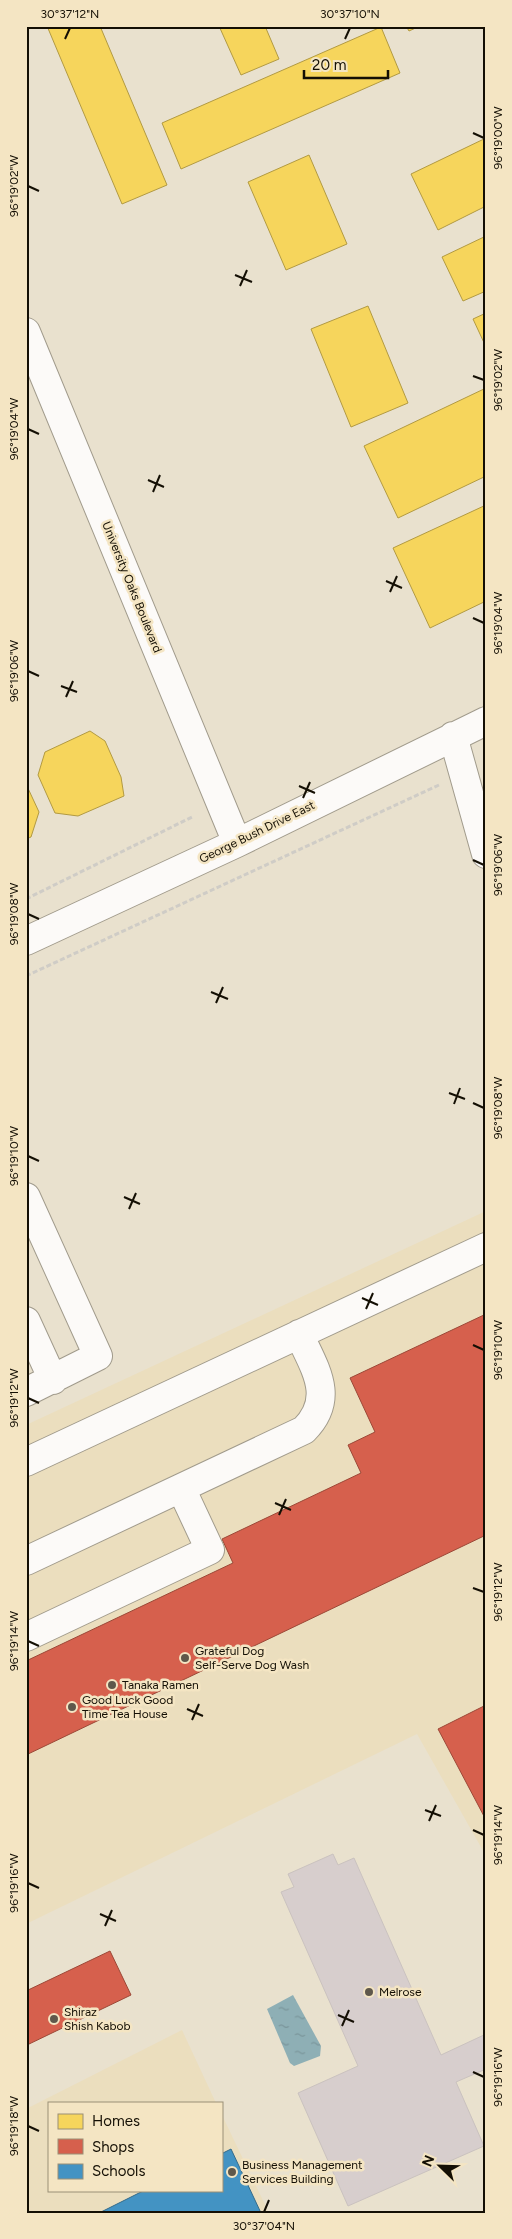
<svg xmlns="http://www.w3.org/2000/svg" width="512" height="2239" font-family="Figtree,sans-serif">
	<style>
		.built { fill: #ebdebe }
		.water { fill: url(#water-ripples) }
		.homes { fill: #f6d55c; stroke: #b29a42 }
		.shops { fill: #d6604d; stroke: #9c4837 }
		.schools { fill: #4393c3; stroke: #356b8a }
		.building { fill: #d7cecd; stroke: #cac2bf }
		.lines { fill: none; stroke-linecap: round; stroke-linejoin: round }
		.minor-casing { stroke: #a19b8c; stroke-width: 30 }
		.path { stroke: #cfccc6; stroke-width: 3; stroke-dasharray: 5 2.5; stroke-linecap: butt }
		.minor { stroke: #fcfaf8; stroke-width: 28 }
		.ticks { fill: none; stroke: #140f04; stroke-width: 2 }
		.poi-dot { fill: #5f584b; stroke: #f4e5c3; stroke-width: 2 }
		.labels { text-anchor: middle; stroke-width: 5; stroke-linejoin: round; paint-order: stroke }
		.street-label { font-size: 12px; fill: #140f04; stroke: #f4e5c3 }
		.poi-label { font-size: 12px; fill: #140f04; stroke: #f4e5c3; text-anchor: start }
		.neatline { fill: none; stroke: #140f04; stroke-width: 2 }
		.ticks-label { font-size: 12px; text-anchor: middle; fill: #140f04 }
	</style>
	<defs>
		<pattern id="water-ripples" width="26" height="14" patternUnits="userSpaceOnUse" patternTransform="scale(1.25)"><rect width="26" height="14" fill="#8eafb5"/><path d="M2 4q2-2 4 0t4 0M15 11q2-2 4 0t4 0" fill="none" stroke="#7a959a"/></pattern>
	</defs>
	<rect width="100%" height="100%" fill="#e9e1ce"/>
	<path class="built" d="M486,1211V1856L417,1734L26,1924V1425Z
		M182,2030L216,2103H49V2190H221V2113L269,2213H26V2109Z"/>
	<path class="water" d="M293,1995L321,2046L320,2056L294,2066L290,2063L267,2009Z"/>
	<path class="homes" d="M47,26H100L167,185L122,204Z
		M219,26H265L279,59L241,75Z
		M406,26H420L409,31Z
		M381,27L400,73L181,169L162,123Z
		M486,138V206L438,230L411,174Z
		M309,155L347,244L286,270L248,182Z
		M486,236V291L463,301L442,257Z
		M368,306L408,403L351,427L311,329Z
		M486,313V347L473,319Z
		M486,388V476L398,518L364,446Z
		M486,505V601L430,628L393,548Z
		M90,731L105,741L121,777L124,796L78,816L55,813L38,775L45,752Z
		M26,784L39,812L31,837L26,839Z"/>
	<path class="shops" d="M486,1314V1535L26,1755V1661L233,1563L222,1539L361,1473L348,1445L375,1432L350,1378Z
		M486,1705V1820L438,1729Z
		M110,1951L131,1995L27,2045L26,1991Z"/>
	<path class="schools" d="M231,2149L261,2213H99L145,2190H221V2154Z"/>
	<path class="building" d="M333,1854L338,1865L354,1858L441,2055L486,2034V2069L456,2082L484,2146L348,2206L298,2093L358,2066L281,1892L294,1887L288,1874Z"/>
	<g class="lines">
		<defs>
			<path id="minor" d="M26,332L237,843
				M453,736L486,854
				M26,941L237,843L486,721
				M26,1197L98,1356L26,1392
				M26,1321L53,1380
				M26,1462L486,1247
				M26,1561L304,1430C336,1398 315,1369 299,1334
				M26,1637L210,1550L181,1488"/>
		</defs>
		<use href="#minor" class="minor-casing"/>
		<path class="path" d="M26,899L192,817
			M26,976L439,785"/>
		<use href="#minor" class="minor"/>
	</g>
	<path class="ticks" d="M65,39L70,28M345,39L350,28M473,133L484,138M28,186L39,191M235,275L252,282M240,286L247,270M473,376L484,380M28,429L39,434M148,480L164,487M153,492L160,475M386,581L402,588M390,592L397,576M473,618L484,623M28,671L39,676M61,686L77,692M66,697L73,681M299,786L315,793M303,798L310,782M473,860L484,865M28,914L39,919M211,992L228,999M216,1003L223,987M449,1093L465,1099M473,1103L484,1108M454,1104L460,1088M28,1156L39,1161M124,1197L140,1204M129,1209L136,1193M362,1298L378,1305M366,1309L373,1293M473,1345L484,1350M28,1398L39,1403M275,1503L291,1510M279,1515L286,1499M473,1588L484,1592M28,1641L39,1646M187,1709L203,1716M192,1720L199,1704M425,1810L441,1816M429,1821L436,1805M473,1830L484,1835M28,1883L39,1888M100,1914L116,1921M105,1926L112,1910M338,2015L354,2022M342,2026L349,2010M473,2072L484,2077M28,2126L39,2131M264,2212L269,2200"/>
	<g class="poi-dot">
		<circle cx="185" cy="1658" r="5"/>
		<circle cx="112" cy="1685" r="5"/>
		<circle cx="72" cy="1707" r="5"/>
		<circle cx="369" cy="1992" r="5"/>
		<circle cx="54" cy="2019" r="5"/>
		<circle cx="232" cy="2172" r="5"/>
	</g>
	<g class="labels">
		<g class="street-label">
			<text transform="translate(132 587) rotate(68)" y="4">University Oaks Boulevard</text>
			<text transform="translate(257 832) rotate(-26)" y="4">George Bush Drive East</text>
		</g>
		<g class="poi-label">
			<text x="195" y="1655">Grateful Dog<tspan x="195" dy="14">Self-Serve Dog Wash</tspan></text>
			<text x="122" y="1689">Tanaka Ramen</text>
			<text x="82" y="1704">Good Luck Good<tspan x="82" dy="14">Time Tea House</tspan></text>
			<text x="379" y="1996">Melrose</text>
			<text x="64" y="2016">Shiraz<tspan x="64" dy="14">Shish Kabob</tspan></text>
			<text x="242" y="2169">Business Management<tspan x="242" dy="14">Services Building</tspan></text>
		</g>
	</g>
	<rect width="512" height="2239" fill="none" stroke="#f4e5c3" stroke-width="55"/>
	<rect x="48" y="2102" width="175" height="90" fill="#f4e5c3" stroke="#9a8f77"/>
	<rect x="58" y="2114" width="25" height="15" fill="#f6d55c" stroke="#9a8f77"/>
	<text x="92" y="2126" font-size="15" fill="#140f04">Homes</text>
	<rect x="58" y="2139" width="25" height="15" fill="#d6604d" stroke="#9a8f77"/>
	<text x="92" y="2152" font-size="15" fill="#140f04">Shops</text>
	<rect x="58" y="2164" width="25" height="15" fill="#4393c3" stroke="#9a8f77"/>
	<text x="92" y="2176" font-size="15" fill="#140f04">Schools</text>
	<g transform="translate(440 2166) rotate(293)" stroke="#f4e5c3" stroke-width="4" paint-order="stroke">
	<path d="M0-4L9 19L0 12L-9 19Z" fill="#140f04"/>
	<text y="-8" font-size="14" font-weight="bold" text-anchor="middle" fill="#140f04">N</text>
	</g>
	<path d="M304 70v8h84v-8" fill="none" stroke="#140f04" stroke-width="2.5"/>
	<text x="312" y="70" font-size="15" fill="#140f04" stroke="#f4e5c3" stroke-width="4" paint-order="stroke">20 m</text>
	<rect x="28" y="28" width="456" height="2184" class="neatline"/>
	<g class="ticks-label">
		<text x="70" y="18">30°37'12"N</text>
		<text x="350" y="18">30°37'10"N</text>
		<text transform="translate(498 138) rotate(-90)" y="4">96°19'00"W</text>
		<text transform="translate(14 186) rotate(-90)" y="4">96°19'02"W</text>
		<text transform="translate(498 380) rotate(-90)" y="4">96°19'02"W</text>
		<text transform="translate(14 429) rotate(-90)" y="4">96°19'04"W</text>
		<text transform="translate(498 623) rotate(-90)" y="4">96°19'04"W</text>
		<text transform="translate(14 671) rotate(-90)" y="4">96°19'06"W</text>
		<text transform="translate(498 865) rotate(-90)" y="4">96°19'06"W</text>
		<text transform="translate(14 914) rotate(-90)" y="4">96°19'08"W</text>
		<text transform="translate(498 1108) rotate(-90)" y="4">96°19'08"W</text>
		<text transform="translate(14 1156) rotate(-90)" y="4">96°19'10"W</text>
		<text transform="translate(498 1350) rotate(-90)" y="4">96°19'10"W</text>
		<text transform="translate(14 1398) rotate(-90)" y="4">96°19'12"W</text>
		<text transform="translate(498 1592) rotate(-90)" y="4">96°19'12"W</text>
		<text transform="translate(14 1641) rotate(-90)" y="4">96°19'14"W</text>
		<text transform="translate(498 1835) rotate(-90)" y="4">96°19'14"W</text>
		<text transform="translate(14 1883) rotate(-90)" y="4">96°19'16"W</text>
		<text transform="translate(498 2077) rotate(-90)" y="4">96°19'16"W</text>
		<text transform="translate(14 2126) rotate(-90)" y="4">96°19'18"W</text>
		<text x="264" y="2230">30°37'04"N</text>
	</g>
</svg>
